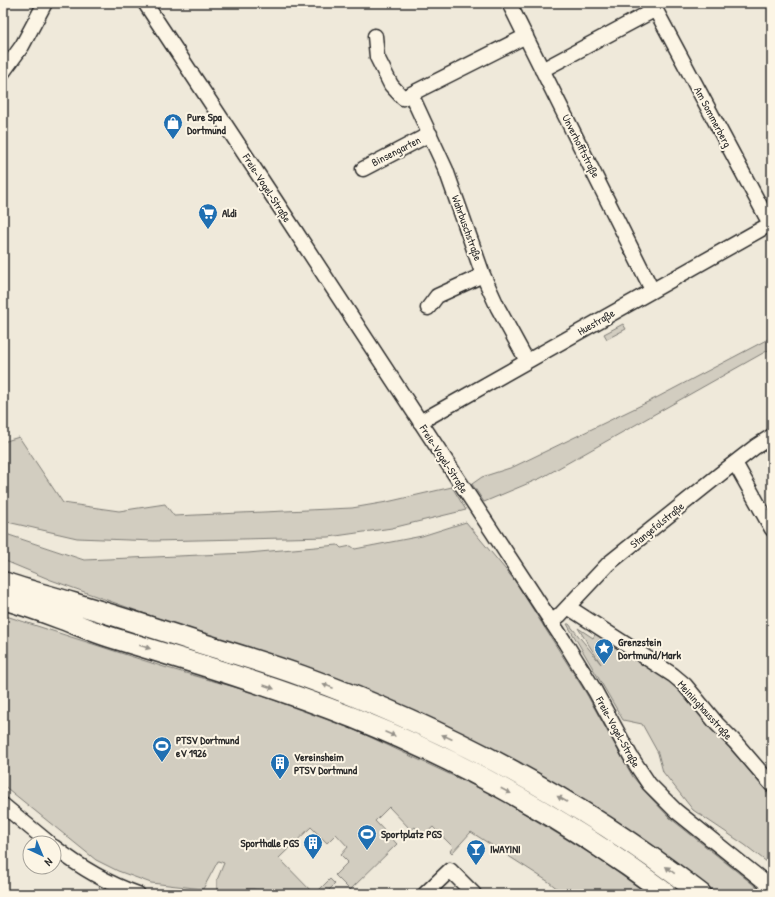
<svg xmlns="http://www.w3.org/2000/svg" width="775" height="897" font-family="'Patrick Hand',sans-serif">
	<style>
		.green { fill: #d2cdc0; stroke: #7e7c76 }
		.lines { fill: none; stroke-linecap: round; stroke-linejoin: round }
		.minor-casing { stroke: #2b2b2b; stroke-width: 17 }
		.highway-casing { stroke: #2b2b2b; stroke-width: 23 }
		.minor { stroke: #fcf5e5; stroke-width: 14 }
		.highway { stroke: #fcf5e5; stroke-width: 20 }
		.oneway { fill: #949088 }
		.labels { text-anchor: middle; stroke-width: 4; stroke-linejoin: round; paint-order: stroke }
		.poi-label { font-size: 11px; font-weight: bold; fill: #2b2b2b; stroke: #fcf5e5; text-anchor: start }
		.street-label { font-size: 11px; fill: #2b2b2b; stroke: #fcf5e5 }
	</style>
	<rect width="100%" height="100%" fill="#efe9da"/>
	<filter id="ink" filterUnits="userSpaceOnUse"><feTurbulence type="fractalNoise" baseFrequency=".025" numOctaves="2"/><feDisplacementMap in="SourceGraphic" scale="8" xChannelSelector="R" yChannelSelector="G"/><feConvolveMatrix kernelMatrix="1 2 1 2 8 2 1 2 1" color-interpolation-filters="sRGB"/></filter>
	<g filter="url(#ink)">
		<path class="green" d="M623,324L626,329L607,339L604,334Z
			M772,337V348L541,478L484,502L472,484L482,477L513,467L656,398Z
			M19,437L63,503L119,511L165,504L174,516L352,508L387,502L452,487L466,510L392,528L329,537L154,541L77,538L3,521V442Z
			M466,522L515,581L586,693L633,777L650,797L670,818L765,894H717L645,842L585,802L480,743L383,699L51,580L3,560V533L84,560L248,553L338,545L341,548L351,546L355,549L422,536Z
			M3,615L164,667L252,692L355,730L494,795L594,856L648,894H564L549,882L471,832L452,853L450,851L453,847L433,827L423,836L415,827L411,830L389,807L375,821L397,844L350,890L335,875L348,862L341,855L348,847L336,834L327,843L311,827L279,858L314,894H286L253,889H217V880L224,863L218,861L203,889L151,883L118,871L96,860L3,785Z
			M567,624H569L601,664L578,628L593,638L596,633L648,665L672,684L740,760L772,798V866L745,845L693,810L663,772L658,753L642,724L623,720Z
			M330,879L335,884L325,894H315Z"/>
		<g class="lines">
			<defs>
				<path id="minor" d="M145,3L275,200L566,644L595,691L631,757L649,784L676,811L772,888
					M509,3L652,290
					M652,3L770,224
					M375,36L377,57L391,85L403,98L411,94L446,170L483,275L498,308L527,361
					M542,70L656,9
					M3,72L22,46L45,3
					M411,94L526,36
					M363,169L430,134
					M428,308L437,296L483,275
					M420,422L772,223
					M735,463L772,529
					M568,607L673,675L685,685L717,724L735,742L772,785
					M551,622L560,615L608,564L719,475L755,447L772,436
					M3,805L49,843
					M54,847C81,868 106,883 138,894
					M425,894L450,870L474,894"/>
				<path id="highway" d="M3,582C26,590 50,596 73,603C117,616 160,630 203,644C236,654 269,664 302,676C445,728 581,801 701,894
					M3,599C23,605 43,612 62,619C78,625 94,632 110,637C192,662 274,686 354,718C465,763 571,822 667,894"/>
			</defs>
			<use href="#minor" class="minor-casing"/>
			<use href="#highway" class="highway-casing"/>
			<use href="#minor" class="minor"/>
			<use href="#highway" class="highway"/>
		</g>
		<defs><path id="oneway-solid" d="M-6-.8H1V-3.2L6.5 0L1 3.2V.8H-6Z"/></defs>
		<g class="oneway">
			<use href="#oneway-solid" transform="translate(145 647) rotate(17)"/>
			<use href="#oneway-solid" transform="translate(328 686) rotate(-159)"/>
			<use href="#oneway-solid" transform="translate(269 687) rotate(20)"/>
			<use href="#oneway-solid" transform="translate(390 734) rotate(23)"/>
			<use href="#oneway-solid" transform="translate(447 737) rotate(-155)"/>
			<use href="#oneway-solid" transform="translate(506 791) rotate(28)"/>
			<use href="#oneway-solid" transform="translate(562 799) rotate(-150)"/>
			<use href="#oneway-solid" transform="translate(670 870) rotate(-143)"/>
		</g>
	</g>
	<defs>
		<symbol id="shop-pin" viewBox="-11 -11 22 30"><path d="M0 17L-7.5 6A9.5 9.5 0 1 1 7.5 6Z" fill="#1f6fb2" stroke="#fcf5e5"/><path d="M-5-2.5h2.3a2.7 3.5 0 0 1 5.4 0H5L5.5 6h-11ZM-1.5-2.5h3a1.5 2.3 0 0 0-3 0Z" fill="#fff"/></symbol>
		<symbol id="supermarket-pin" viewBox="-11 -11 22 30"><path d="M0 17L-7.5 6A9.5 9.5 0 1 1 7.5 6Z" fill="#1f6fb2" stroke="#fcf5e5"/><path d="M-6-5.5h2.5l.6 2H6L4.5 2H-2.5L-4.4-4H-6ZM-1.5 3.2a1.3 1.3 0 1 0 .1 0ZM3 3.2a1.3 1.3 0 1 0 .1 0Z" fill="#fff"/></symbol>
		<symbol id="sight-pin" viewBox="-11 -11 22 30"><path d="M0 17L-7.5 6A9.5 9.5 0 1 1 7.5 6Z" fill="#1f6fb2" stroke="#fcf5e5"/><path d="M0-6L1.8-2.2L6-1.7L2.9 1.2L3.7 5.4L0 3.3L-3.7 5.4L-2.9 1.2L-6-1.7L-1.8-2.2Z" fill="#fff"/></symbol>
		<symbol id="stadium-pin" viewBox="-11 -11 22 30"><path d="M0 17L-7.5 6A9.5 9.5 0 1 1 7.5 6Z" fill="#1f6fb2" stroke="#fcf5e5"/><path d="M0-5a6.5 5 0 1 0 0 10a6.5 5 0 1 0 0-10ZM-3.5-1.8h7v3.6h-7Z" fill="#fff"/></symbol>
		<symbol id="building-pin" viewBox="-11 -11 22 30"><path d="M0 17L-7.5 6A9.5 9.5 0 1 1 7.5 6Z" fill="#1f6fb2" stroke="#fcf5e5"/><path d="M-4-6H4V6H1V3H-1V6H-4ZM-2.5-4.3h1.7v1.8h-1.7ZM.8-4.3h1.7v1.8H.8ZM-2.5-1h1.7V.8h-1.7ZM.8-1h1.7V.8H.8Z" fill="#fff"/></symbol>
		<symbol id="bar-pin" viewBox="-11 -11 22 30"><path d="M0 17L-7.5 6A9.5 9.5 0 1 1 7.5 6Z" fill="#1f6fb2" stroke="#fcf5e5"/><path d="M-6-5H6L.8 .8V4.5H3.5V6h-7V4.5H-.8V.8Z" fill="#fff"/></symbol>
	</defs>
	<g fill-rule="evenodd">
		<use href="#shop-pin" x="162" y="112" width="22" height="30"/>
		<use href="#supermarket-pin" x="197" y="202" width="22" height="30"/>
		<use href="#sight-pin" x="593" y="637" width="22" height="30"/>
		<use href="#stadium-pin" x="151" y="735" width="22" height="30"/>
		<use href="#building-pin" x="269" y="752" width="22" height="30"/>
		<use href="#stadium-pin" x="356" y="823" width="22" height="30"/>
		<use href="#building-pin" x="302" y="832" width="22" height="30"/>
		<use href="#bar-pin" x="465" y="838" width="22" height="30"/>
	</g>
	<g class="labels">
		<g class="poi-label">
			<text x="187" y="121">Pure Spa<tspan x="187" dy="13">Dortmund</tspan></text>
			<text x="222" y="217">Aldi</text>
			<text x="618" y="646">Grenzstein<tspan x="618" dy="13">Dortmund/Mark</tspan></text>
			<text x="176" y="744">PTSV Dortmund<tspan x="176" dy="13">eV 1926</tspan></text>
			<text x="294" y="761">Vereinsheim<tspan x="294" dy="13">PTSV Dortmund</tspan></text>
			<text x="381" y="838">Sportplatz PGS</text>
			<text x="299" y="847" text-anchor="end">Sporthalle PGS</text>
			<text x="490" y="853">IWAYINI</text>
		</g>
		<g class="street-label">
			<text transform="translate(713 117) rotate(62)" y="4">Am Sommerberg</text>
			<text transform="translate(581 146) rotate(63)" y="4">Unverhofftstraße</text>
			<text transform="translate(396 151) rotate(-27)" y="4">Binsengarten</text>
			<text transform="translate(267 188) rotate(57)" y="4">Freie-Vogel-Straße</text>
			<text transform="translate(467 228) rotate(70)" y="4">Wahrbuschstraße</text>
			<text transform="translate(596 322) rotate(-30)" y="4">Huestraße</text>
			<text transform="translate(444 459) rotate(57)" y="4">Freie-Vogel-Straße</text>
			<text transform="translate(657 525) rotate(-39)" y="4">Stangefolstraße</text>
			<text transform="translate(705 710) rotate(48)" y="4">Meininghausstraße</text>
			<text transform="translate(618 732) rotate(61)" y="4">Freie-Vogel-Straße</text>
		</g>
	</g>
	<rect width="775" height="897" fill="none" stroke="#fcf5e5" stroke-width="16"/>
	<rect x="8" y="8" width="759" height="881" fill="none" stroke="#2b2b2b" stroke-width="1.5" filter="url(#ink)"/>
	<g transform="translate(42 855) rotate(136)"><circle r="19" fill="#fcf5e5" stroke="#a8a49b"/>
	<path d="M0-3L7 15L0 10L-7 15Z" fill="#1f6fb2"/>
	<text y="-6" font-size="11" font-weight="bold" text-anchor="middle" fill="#2b2b2b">N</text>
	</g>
</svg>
